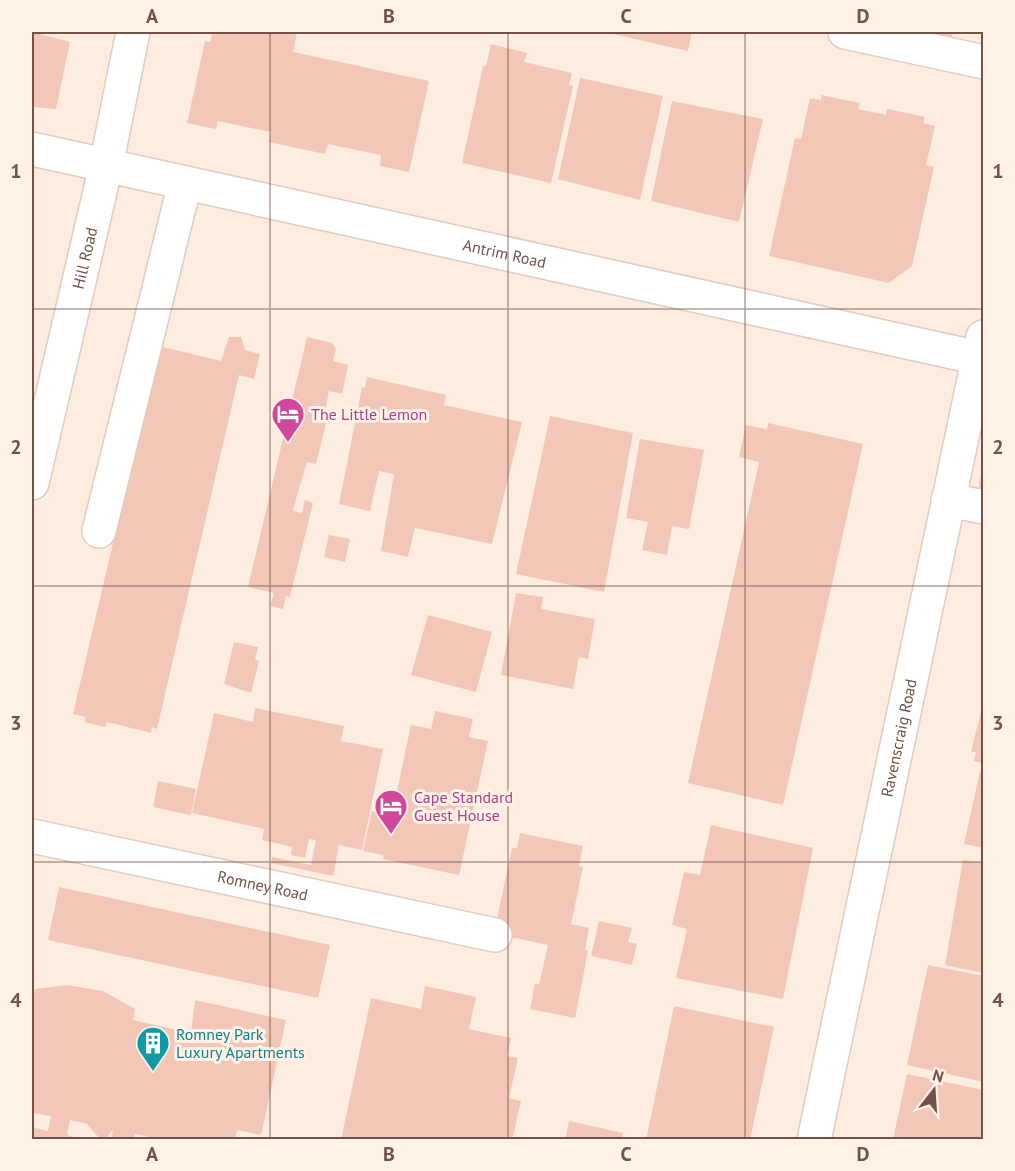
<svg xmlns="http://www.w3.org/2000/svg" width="1015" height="1171" font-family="'PT Sans',sans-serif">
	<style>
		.building { fill: #f2c7b8 }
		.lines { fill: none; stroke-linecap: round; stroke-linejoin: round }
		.minor-casing { stroke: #e2cabf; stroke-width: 36 }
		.minor { stroke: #fff; stroke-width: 33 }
		.grid { fill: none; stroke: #735148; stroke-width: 1.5; stroke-opacity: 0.55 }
		.labels { text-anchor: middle; stroke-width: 6; stroke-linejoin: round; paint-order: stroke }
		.street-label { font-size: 16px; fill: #735148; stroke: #fff2e6 }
		.hotel-label { font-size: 16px; fill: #b23c85; stroke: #fff2e6; text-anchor: start }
		.culture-label { font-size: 16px; fill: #0d838f; stroke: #fff2e6; text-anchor: start }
		.neatline { fill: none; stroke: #735148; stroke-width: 2 }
		.grid-label { font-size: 20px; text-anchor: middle; font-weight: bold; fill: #735148 }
	</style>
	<rect width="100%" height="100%" fill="#fcede0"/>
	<path class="building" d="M32,32L70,42L56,109L32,107Z
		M202,32H297L293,52L429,81L409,172L380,166L381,155L328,144L325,154L269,142L271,132L218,121L216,129L187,123L205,41L210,42L212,35Z
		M613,32H692L688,51L613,34Z
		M894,32H953L951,42Z
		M491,44L527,53L524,62L572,73L569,85L573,86L551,183L462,163L483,66H486Z
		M580,78L663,96L640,200L558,179Z
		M821,95L860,103L858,109L886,115L887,109L925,117L923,123L935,126L926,165L934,167L912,266L889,283L769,256L795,138L801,139L810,98L821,100Z
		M672,101L763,119L739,222L651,201Z
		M229,337H241L245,350L260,354L254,379L239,375L157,729L152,727L151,733L107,722L105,727L84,722L86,717L73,714L159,346L221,361Z
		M307,337L332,343L336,349L333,361L348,365L342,394L329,391L324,415H328L316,464L307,462L296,499L293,511L302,513L305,500L313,503L290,597L286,596L283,609L270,606L274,593L248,587Z
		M367,377L446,395L444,405L522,422L492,544L415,528L408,557L381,551L394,474L379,471L370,511L339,504L362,387L365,388Z
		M550,416L633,433L604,592L516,574Z
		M768,423L863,444L783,805L688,783L759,462L739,457L746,425L767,429Z
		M640,439L704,450L689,529L672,526L667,555L642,550L648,522L626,518Z
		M982,469H984V493L978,491Z
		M329,535L350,539L345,562L324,557Z
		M516,593L543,597L541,609L595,619L588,659L579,657L573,689L501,675Z
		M428,615L492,632L476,692L411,675Z
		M234,642L258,647L255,660L259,661L251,693L224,684Z
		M983,703L984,758L982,763L974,761L976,752H971Z
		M255,708L344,726L341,741L383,749L362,850L339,845L333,876L271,863L272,857L311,865L316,840L309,839L305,858L291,855L292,847L262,840L264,829L192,813L214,713L253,722Z
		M435,711L473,719L469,737L488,741L459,875L383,859V855L363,851L372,811L392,815L411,725L431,729Z
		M980,771L984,772V848L964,844Z
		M158,781L196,789L191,815L153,807Z
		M711,825L813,848L783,999L676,978L687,929L672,925L684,872L700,875Z
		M520,833L583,846L579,866L583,867L571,924L589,928L585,950L588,951L575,1018L530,1009L535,983L539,985L548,945L506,936L495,928L512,848H517Z
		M963,860L984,863L983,973L945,965Z
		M59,887L330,945L318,998L48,940Z
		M599,921L632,928L628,942L637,944L632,965L591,956Z
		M928,965L984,976V1082L907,1065Z
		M67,985L103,991L135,1009L133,1020L191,1033L195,1000L286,1020L261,1135L237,1130L235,1140H173L168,1137L163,1140L135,1134L134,1140H111L113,1129L107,1138L100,1139L87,1124L70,1120L67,1135L84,1140H32V1127L48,1131L51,1116L32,1113V999L35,989Z
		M425,986L476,997L469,1029L511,1038L507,1056L518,1058L509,1098L521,1101L512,1140H341L371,998L421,1009Z
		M674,1006L774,1027L750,1140H646Z
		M907,1074L984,1090V1140L893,1139Z
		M569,1121L623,1133L622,1140H565Z"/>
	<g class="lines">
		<defs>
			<g id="minor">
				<path d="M845,32L984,62"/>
				<path id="s1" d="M32,149L979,358"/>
				<path id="s2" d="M32,483L106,166L133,32"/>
				<path d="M948,500L984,507"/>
				<path d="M99,531L185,183"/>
				<path id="s3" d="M32,836L495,935"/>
				<path id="s4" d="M814,1140L983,337"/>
			</g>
		</defs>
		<use href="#minor" class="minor-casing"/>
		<use href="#minor" class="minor"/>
	</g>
	<path class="grid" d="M270,32V1140M508,32V1140M745,32V1140M32,309H984M32,586H984M32,862H984"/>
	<defs>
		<symbol id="hotel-pin" viewBox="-11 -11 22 30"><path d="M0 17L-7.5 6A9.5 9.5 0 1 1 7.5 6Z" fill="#d1479c" stroke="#fff2e6"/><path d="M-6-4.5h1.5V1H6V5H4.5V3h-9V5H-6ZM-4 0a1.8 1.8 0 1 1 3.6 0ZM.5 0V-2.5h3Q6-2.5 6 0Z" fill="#fff"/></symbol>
		<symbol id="building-pin" viewBox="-11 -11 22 30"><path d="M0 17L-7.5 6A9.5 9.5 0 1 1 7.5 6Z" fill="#0f9aa8" stroke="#fff2e6"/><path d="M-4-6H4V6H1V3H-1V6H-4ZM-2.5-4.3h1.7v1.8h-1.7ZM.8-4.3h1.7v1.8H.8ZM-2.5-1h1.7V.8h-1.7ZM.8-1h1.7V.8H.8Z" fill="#fff"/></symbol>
	</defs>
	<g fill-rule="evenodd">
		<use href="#hotel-pin" x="269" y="395" width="38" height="52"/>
		<use href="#hotel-pin" x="372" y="787" width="38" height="52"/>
		<use href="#building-pin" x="134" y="1024" width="38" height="52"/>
	</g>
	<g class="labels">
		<g class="street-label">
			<text dy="6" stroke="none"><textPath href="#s1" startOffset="484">Antrim Road</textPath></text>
			<text dy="6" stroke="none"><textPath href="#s2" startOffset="231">Hill Road</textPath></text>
			<text dy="6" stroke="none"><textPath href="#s4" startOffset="411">Ravenscraig Road</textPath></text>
			<text dy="6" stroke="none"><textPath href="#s3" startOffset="236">Romney Road</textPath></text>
		</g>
		<g class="hotel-label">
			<text x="311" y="420">The Little Lemon</text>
			<text x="414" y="803">Cape Standard<tspan x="414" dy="18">Guest House</tspan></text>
		</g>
		<g class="culture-label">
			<text x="176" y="1040">Romney Park<tspan x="176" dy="18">Luxury Apartments</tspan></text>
		</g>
	</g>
	<rect width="1015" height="1171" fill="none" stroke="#fff2e6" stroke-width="66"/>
	<g transform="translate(934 1090) rotate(17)" stroke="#fff2e6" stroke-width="4.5" paint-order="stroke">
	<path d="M0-4.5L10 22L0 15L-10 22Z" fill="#735148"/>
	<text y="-9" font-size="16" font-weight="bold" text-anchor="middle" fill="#735148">N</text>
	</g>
	<rect x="33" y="33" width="949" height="1105" class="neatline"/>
	<g class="grid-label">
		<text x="152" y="23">A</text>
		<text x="389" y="23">B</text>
		<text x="626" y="23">C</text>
		<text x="863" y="23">D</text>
		<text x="16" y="178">1</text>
		<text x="998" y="178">1</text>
		<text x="16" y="454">2</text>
		<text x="998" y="454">2</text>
		<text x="16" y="730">3</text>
		<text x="998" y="730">3</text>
		<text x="16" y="1007">4</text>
		<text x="998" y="1007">4</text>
		<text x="152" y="1161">A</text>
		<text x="389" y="1161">B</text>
		<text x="626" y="1161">C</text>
		<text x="863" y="1161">D</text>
	</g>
</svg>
